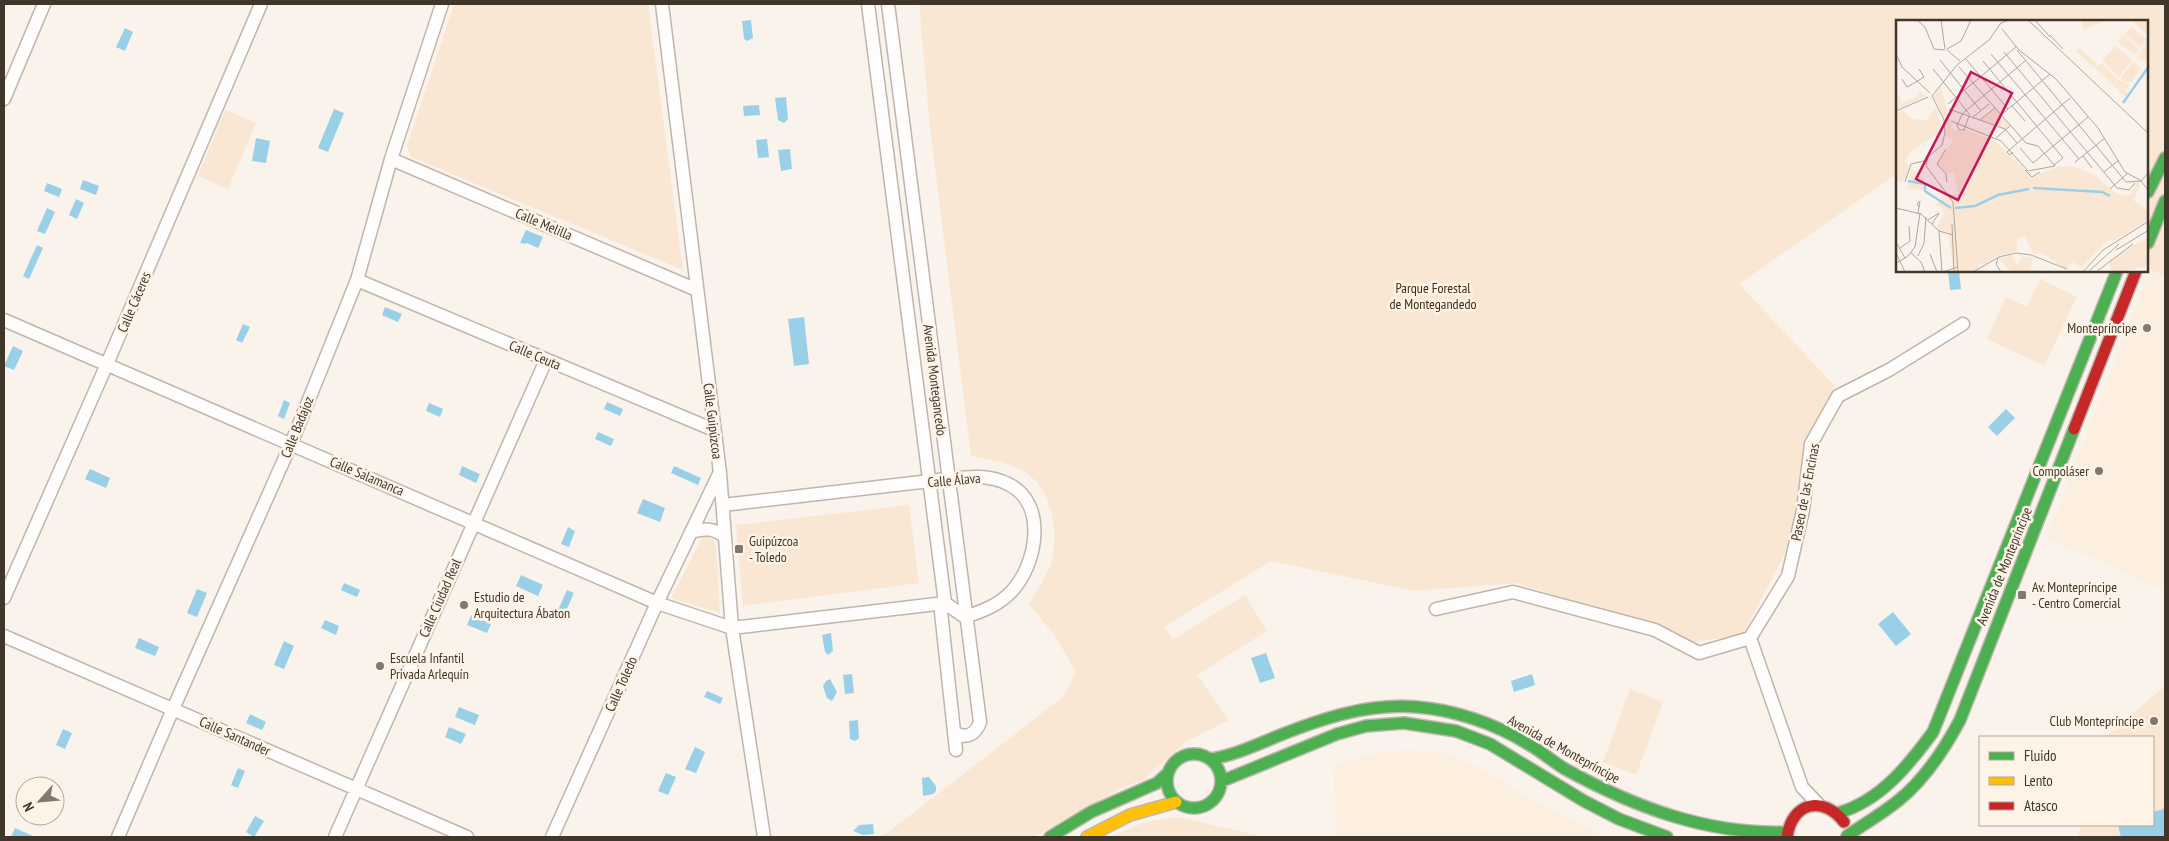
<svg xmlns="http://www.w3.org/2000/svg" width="2169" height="841" font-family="'PT Sans Narrow',sans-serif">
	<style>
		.built { fill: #fcefdf }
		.green { fill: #fae7d3 }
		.water { fill: #9ad0e7 }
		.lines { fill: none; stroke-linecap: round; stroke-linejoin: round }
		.street-casing { stroke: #beb6ae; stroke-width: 15 }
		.fast-casing { stroke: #beb6ae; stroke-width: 14 }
		.slow-casing { stroke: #beb6ae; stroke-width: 14 }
		.jam-casing { stroke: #beb6ae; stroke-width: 14 }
		.street { stroke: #fefdfc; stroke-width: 12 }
		.fast { stroke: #4caf50; stroke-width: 11 }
		.slow { stroke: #ffc107; stroke-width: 11 }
		.jam { stroke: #c62828; stroke-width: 11 }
		.poi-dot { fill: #81786e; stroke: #fef3e7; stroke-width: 2 }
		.labels { text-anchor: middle; stroke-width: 5; stroke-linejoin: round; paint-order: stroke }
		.street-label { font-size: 14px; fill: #40362a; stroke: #fef3e7 }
		.park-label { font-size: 14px; fill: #402b11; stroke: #fef3e7 }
		.poi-label { font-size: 14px; fill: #40362a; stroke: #fef3e7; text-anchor: start }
		.inset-river { fill: none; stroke: #9ad0e7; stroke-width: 2.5 }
		.inset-road { fill: none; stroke: #afa79e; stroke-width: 1 }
		.view { fill: #c2185b; fill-opacity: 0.15; stroke: #c2185b; stroke-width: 2.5 }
		.inset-edge { fill: none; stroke: #40362a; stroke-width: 2.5 }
	</style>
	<rect width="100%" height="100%" fill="#f9f3ec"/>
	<path class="built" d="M2150,270L2165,275V590L2047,538Z
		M1409,750L1444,753L1477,766L1536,802L1603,837H1337L1333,766L1380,752Z"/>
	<path class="green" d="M454,4H648L683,270L411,157L407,146Z
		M919,4H2165V275L2148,269V21H1898V173L1739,284L1834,385L1784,555L1743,635L1692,642L1517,583L1414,591L1271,561L1164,627L1174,639L1245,595L1267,631L1197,675L1229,720L1187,741L1144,779L1118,790L1034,837H882L1064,696L1076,672L1055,636L1029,604C1036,591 1048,575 1052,560C1058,530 1053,491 1026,473C1010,462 989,460 971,456L930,127Z
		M225,110L256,123L228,189L198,176Z
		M2040,279L2077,297L2044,366L1987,339L2006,297L2027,307Z
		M909,505L919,583L743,606L736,525Z
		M703,536L713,539L716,547L720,613L671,598Z
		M2165,686V837H2078L2081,825H2153V737H2105Z
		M1630,689L1663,702L1636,775L1603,762Z
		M1178,817L1265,837H1109L1145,822Z"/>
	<path class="water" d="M751,20L753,38L747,41L744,39L742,21Z
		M125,28L133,32L125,51L116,47Z
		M786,97L788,119L784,123L778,120L775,98Z
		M759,105L760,115L744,116L743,106Z
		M334,109L344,113L328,152L318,148Z
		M256,138L270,141L266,163L252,161Z
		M767,139L769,157L758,158L756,140Z
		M790,149L792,169L781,171L778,150Z
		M83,180L99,186L96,195L80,189Z
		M47,183L62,189L59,197L44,191Z
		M76,199L84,203L77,219L69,215Z
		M47,208L55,212L45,234L37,231Z
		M526,230L543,237L538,248L527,243L525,244L520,243Z
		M37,245L43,248L29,279L23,276Z
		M1948,271H1959L1961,289L1950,290Z
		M385,307L402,314L398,322L382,315Z
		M804,317L809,364L794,366L788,319Z
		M243,324L250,327L242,343L236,340Z
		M13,346L23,351L14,370L4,366Z
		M284,400L290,403L284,419L278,416Z
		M607,402L623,409L620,416L604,409Z
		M429,403L443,409L440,417L426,411Z
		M2006,409L2015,418L1997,436L1988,427Z
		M598,432L614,439L611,446L595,439Z
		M462,466L480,474L476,483L459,475Z
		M674,466L701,478L698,485L671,473Z
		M90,469L110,478L106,488L85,479Z
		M643,499L665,508L660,522L637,513Z
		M568,527L575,531L569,547L561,544Z
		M521,575L543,585L538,596L516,586Z
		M344,583L360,590L357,597L341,590Z
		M197,589L207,593L197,617L187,613Z
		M567,590L574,593L565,613L558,610Z
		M1893,612L1911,634L1896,646L1878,624Z
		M471,615L491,624L487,633L467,625Z
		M325,620L339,626L336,635L321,628Z
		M831,633L833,651L828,655L825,652L822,635Z
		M139,638L159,647L155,656L135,648Z
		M284,641L294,646L284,669L274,665Z
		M1266,653L1275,678L1260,683L1251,658Z
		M852,674L854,693L845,694L843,675Z
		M1532,674L1535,685L1514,692L1511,681Z
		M830,679L837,692L832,701L827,698L823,686L826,681Z
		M707,691L723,698L720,704L704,697Z
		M459,707L479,715L475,725L455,717Z
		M250,714L266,722L262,730L246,723Z
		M858,720L859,738L855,741L850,739L849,721Z
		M449,727L466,734L461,744L445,737Z
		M63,729L72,733L65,749L56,745Z
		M695,747L705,752L696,773L685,769Z
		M238,768L245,771L238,788L231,785Z
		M666,773L676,777L668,795L658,791Z
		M929,777L936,786V791L933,794L923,796L922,778Z
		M2164,809L2165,837H2121L2118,825H2153V812Z
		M255,816L264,821L254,837L246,832Z
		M873,824L874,834L863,835L853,831L859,825Z
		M15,828L35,837H11Z"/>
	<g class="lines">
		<defs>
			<path id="street" d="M662,4L720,473L732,628L764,837
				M868,4L945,603L941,612L956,750
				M888,4L980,722C976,734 966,740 954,732
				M4,99L44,4
				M391,159L697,290
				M357,280L714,430
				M4,320L657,603L732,628L945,603L965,617C983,611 999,605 1012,591C1037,564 1048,503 1008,484C988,474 968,477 947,479L723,505
				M691,532C705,528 714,528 725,537
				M4,598L107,364L261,4
				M1436,609L1513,592L1655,630L1699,653L1750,638L1788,576L1803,510L1811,444L1838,396L1889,370L1963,324
				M4,636L467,837
				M1750,638L1802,787L1818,804
				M118,837L173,709L291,444L357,280L391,159L442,4
				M335,837L546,360
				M552,837L657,603L719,474"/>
			<path id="fast" d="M2148,192L2165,158
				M2148,243L2165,201
				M1167 781a27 27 0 1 1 54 0a27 27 0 1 1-54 0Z
				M1211,759C1235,755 1256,745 1278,736C1323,718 1369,703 1417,707C1455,710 1496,724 1528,744C1541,751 1552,761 1565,769C1634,807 1708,835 1787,832
				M1222,781L1337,734L1366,726L1404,723L1456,731L1490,744L1584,801L1619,819L1667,837
				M1838,813C1880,801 1908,766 1933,732L2117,271
				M1847,836C1864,824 1882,814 1899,800C1925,779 1944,750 1960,720L2074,429
				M1050,837L1091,812L1157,783L1168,773"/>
			<path id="slow" d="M1087,837L1130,815L1176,802"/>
			<path id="jam" d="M2074,429L2136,271
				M1787,837C1792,802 1823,795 1844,822"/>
		</defs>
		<use href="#street" class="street-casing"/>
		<use href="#fast" class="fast-casing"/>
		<use href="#slow" class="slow-casing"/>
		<use href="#jam" class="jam-casing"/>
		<use href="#street" class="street"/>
		<use href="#fast" class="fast"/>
		<use href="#slow" class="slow"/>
		<use href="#jam" class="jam"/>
	</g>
	<g class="poi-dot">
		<circle cx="2147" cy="328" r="5"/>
		<circle cx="2099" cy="471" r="5"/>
		<rect x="734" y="544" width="10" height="10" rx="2.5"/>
		<rect x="2017" y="590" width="10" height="10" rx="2.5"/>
		<circle cx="464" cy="605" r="5"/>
		<circle cx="380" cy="666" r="5"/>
		<circle cx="2154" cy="721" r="5"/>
	</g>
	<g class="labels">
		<g class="street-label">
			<text transform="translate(544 224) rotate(23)" y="5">Calle Melilla</text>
			<text transform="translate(134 302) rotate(-67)" y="5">Calle Cáceres</text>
			<text transform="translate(535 355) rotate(23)" y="5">Calle Ceuta</text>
			<text transform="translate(935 380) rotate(83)" y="5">Avenida Montegancedo</text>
			<text transform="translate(713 421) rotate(83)" y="5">Calle Guipúzcoa</text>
			<text transform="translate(297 427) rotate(-68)" y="5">Calle Badajoz</text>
			<text transform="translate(367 476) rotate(23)" y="5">Calle Salamanca</text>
			<text transform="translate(954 480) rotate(-5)" y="5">Calle Álava</text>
			<text transform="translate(1805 492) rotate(-79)" y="5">Paseo de las Encinas</text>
			<text transform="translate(2004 566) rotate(-68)" y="5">Avenida de Montepríncipe</text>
			<text transform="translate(440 598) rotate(-66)" y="5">Calle Ciudad Real</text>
			<text transform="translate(621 684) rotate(-66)" y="5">Calle Toledo</text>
			<text transform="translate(235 736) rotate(24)" y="5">Calle Santander</text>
			<text transform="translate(1564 749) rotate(29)" y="5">Avenida de Montepríncipe</text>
		</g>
		<g class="park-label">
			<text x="1433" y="293">Parque Forestal<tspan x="1433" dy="16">de Montegandedo</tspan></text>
		</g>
		<g class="poi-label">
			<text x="2137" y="333" text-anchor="end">Montepríncipe</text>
			<text x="2089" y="476" text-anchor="end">Compoláser</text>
			<text x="749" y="546">Guipúzcoa<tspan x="749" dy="16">- Toledo</tspan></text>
			<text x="2032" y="592">Av. Montepríncipe<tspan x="2032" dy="16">- Centro Comercial</tspan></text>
			<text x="474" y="602">Estudio de<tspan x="474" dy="16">Arquitectura Ábaton</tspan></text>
			<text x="390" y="663">Escuela Infantil<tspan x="390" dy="16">Privada Arlequín</tspan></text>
			<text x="2144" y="726" text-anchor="end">Club Montepríncipe</text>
		</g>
	</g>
	<g transform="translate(1896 20)">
		<rect width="252" height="252" fill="#f9f3ec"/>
		<path d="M186,0H211L187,10ZM240,0H252V15L238,3ZM235,7L251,19L245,28L228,14ZM227,15L243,29L239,35L222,22ZM252,20V36L249,42L241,37ZM219,26L236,40L223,57L206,41ZM183,28L201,44L199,48L205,43L222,59L218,66L223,60L233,65V69L226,68L232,73L230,77L180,31ZM237,41L245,48L237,61L230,63L225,58ZM45,67L56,109L65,112L69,109L102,123L136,157L161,147L177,146L197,154L221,174L234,175L240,163L245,162L238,181L252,190V200L220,220H212L186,247L176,242L170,249L144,232L138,235L129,217L121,218V231L101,236L87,245L81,243L84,247L76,252H58L52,213L40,209L48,194L46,188L40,185L51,170L55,176L62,174L58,152L51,154L41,143L56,122V115L55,120L50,116L49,101L37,77ZM0,68L6,83L20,77L24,71L30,76L0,90ZM40,87L46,111L16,131L9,141L13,145L8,162L0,161V92L8,90L15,99L31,100ZM99,89L114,105L110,109L86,100ZM15,148L27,159L29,170L11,169ZM252,217V246L223,252L215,250L213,242L221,236ZM116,235L118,242L122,244L126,238L122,235L138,238L134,248L140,251L146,243L141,252H116L103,239Z" fill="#fae7d3"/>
		<path class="inset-river" d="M227,83L253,46M12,161L29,164V171L55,188M137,168L206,172L214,176M59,188L79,186L102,175L133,169"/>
		<path class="inset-road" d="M21,0L29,7L38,29L49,30M45,0L49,29M132,0L253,114M139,0L154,17M106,9L123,30L160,59L202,108L229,152L244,160L253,171M154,15L167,29M51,29L65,21L75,0M51,30L64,41M121,30L230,162L245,161L253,152M108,32L221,168L233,170L239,163M0,34L6,47L34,73M95,34L183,139M69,38L112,89M44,40L85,91M87,41L167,138L158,145M37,49L74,95M6,59L11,67L20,62L28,57L23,49M36,76L48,100L49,113L46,125L32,137L30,146L57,182L62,252M36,76L61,45L93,20L105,3L113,0M52,84L120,27M116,86L129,101M53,89L109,109L121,123M0,91L32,77M105,95L154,54M73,96L68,110H63L61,105L67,93L129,41M77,97L93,84M84,100L99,88M55,101L105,121L132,151L159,146L142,126L130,123L63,47M100,118L115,105M124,128L137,143L192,97M50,129L41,144L50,154L51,162M117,132L114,135L111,132L174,78M187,136L196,148M179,142L209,118M129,150L136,157L144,152M208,152L223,140M9,162L15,144L28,141M214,169L231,154M0,188L25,194L43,211L57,215M22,193L24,181L21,184L23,187M32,200L43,193L36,204M56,204L58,252M43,211L46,252M0,222L9,238M4,228L14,221L13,206M220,230L253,210M0,233L9,252M15,233L25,242L29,252M34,234L41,252M22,236L28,223L30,197M102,238L100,244L105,252M0,243L11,237L19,227L24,193M47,252L62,247M77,252L103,237L120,233L135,235L171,249M187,252L207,230L253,201M192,252L223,224M200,252L237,224"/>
		<path class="view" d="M75,52L116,73L62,180L20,159Z"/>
		<rect width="252" height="252" class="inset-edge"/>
	</g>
	<rect width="2169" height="841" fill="none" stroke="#40362a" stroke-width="10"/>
	<rect x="1979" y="736" width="175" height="90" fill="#fef3e7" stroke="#b2a79b"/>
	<rect x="1989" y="752" width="25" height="8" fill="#4caf50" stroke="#b2a79b"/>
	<text x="2024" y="761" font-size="15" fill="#40362a">Fluido</text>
	<rect x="1989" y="777" width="25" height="8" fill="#ffc107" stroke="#b2a79b"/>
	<text x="2024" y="786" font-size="15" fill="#40362a">Lento</text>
	<rect x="1989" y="802" width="25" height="8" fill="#c62828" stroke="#b2a79b"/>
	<text x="2024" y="811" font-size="15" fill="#40362a">Atasco</text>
	<g transform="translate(40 801) rotate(243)"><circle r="24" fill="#fef3e7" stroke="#b2a79b"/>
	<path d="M0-4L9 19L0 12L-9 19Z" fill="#81786e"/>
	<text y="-8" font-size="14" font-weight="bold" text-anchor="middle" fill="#40362a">N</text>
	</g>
</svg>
